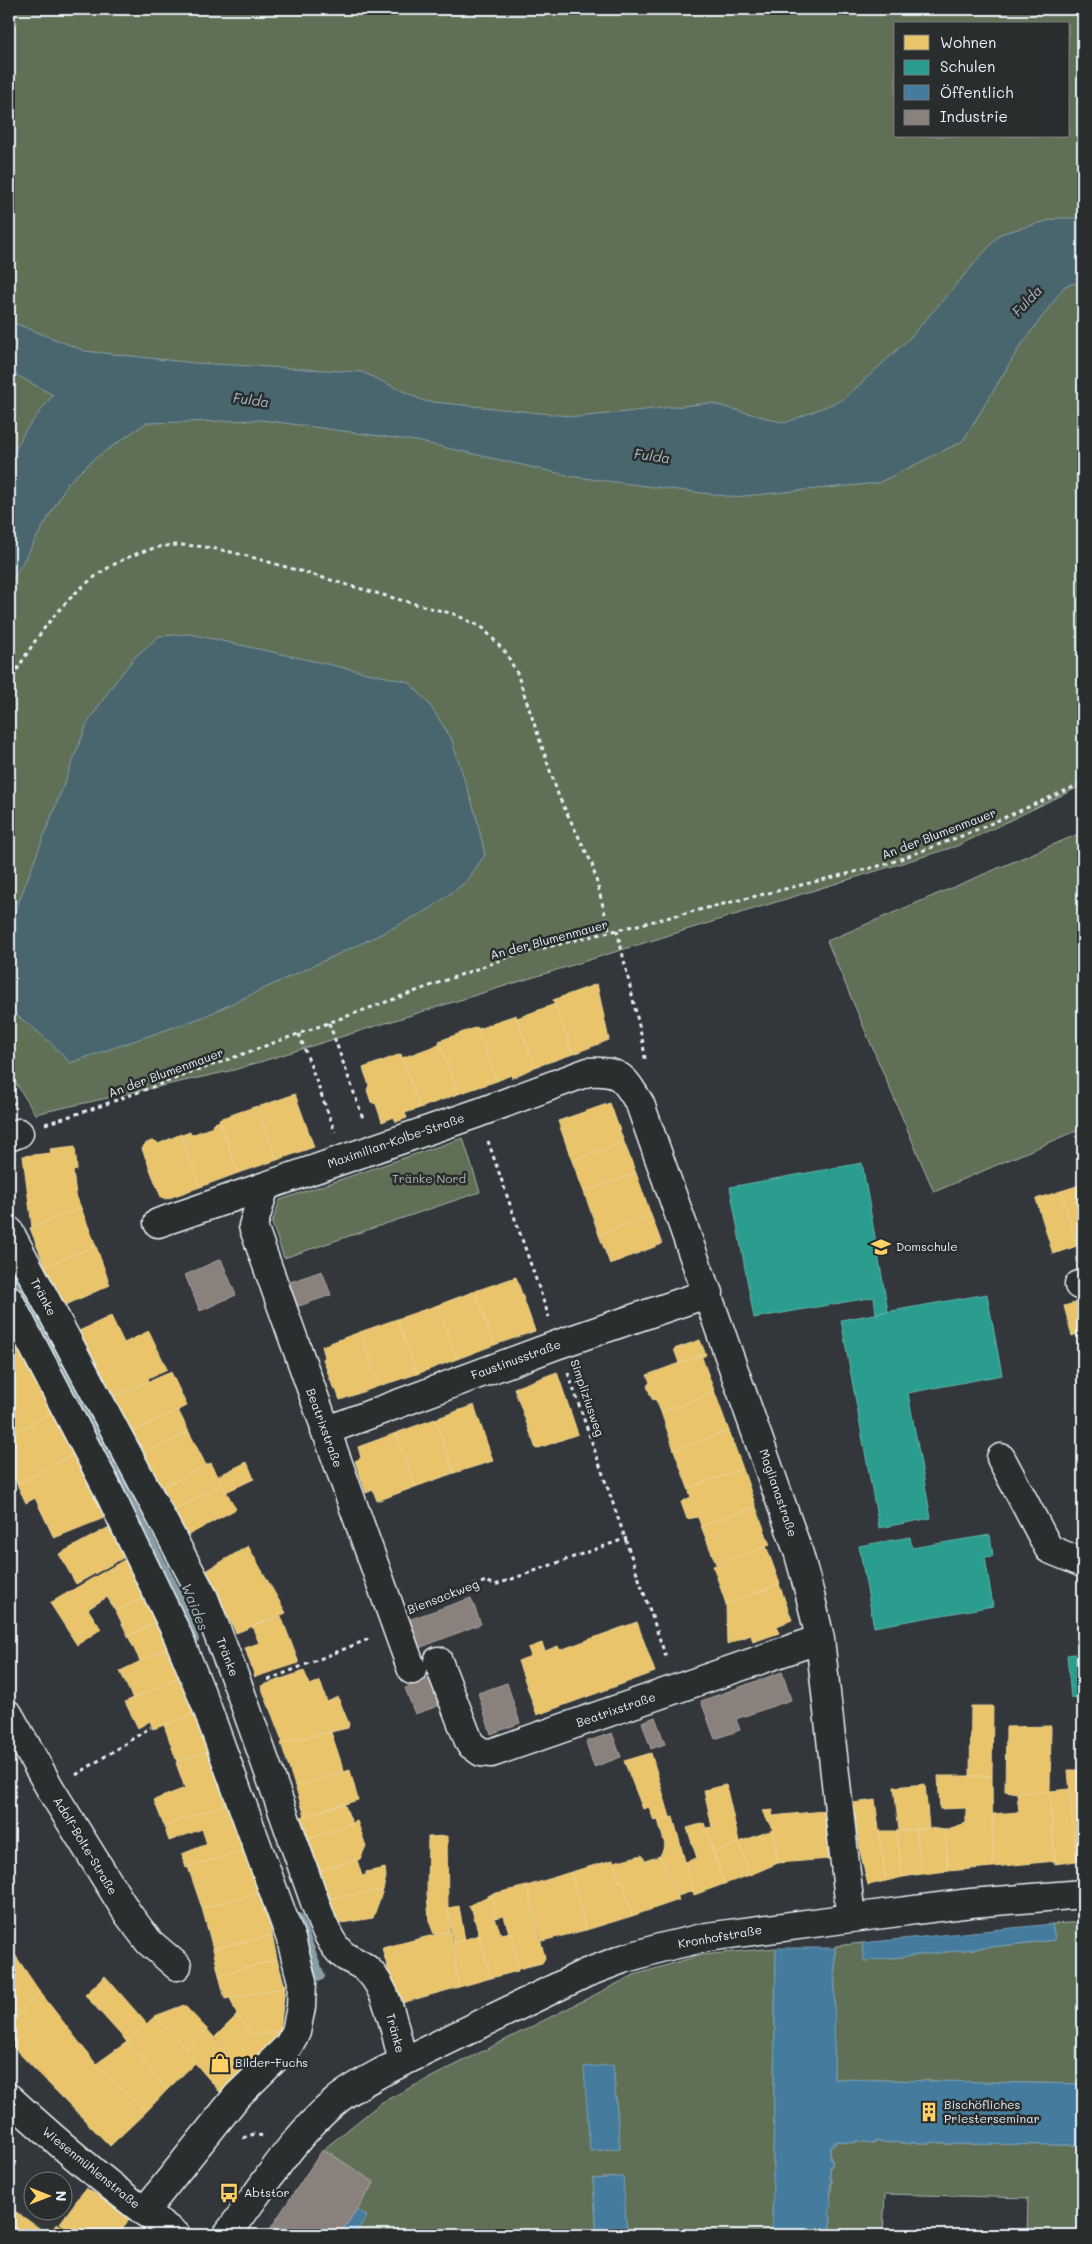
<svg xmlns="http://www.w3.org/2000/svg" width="1092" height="2244" font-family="Mali,sans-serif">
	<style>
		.green { fill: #606f57; stroke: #a4b0a8; fill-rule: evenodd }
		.water { fill: #4a666e; stroke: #899ea5 }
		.homes { fill: #e9c46a; stroke: #e9d295 }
		.schools { fill: #2a9d8f; stroke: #63b6ae }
		.public { fill: #457b9d; stroke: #769eb8 }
		.industry { fill: #8a817c; stroke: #a6a3a1 }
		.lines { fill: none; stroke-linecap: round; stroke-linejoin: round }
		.stream { stroke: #899ea5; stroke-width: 10 }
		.minor-casing { stroke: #e8f1f8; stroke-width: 31 }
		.path { stroke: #e8f1f8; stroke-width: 3; stroke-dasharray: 4 4; stroke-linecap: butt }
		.minor { stroke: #2a2d2e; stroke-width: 28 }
		.labels { text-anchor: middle; stroke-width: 5; stroke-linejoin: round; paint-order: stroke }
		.street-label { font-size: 12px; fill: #e8f1f8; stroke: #2a2d2e }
		.park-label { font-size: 12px; fill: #abb6b0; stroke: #2a2d2e }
		.poi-label { font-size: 12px; fill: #e8f1f8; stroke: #2a2d2e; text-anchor: start }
		.water-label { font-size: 14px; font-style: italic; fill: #a9b9c1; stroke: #2a2d2e }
	</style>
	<rect width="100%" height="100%" fill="#33373b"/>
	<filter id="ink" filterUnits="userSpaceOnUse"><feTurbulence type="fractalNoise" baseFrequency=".02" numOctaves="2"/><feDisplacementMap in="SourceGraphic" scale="10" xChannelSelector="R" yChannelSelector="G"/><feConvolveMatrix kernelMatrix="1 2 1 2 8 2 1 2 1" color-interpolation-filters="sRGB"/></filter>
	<g filter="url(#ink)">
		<path class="green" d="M9,9H1083V785L957,846L234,1070L35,1114L9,1072ZM896,24H1068V136H896Z
			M1083,832V1128L934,1192L827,941Z
			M463,1138L480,1192L284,1258L272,1223L280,1200Z
			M1083,1922V1985L1080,1986V1995L1083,1996V2084L834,2079L835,1946L862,1943L864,1961L1055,1940L1052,1924Z
			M776,1948L772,2235H627L622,2177L593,2179L597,2235H354L367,2216L357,2209L374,2183L324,2149L382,2102L634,1975L701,1955ZM613,2065L620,2148L591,2151Z
			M836,2141L855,2143V2141L874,2143V2141L893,2143V2142L911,2144V2142L930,2144L931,2142L946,2143V2144L1078,2145L1083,2152L1081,2235H1027L1028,2198L885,2194L883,2235H829L831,2217L829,2216C830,2203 831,2192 832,2179L830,2178V2166H832V2160H830V2146L836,2143Z"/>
		<path class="water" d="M1083,212V281L1065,286L1019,348L963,441L878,483L734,497L575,477L416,441L262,420L146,423L94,459L68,483L9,586V463L25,431L53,395L9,371V321L85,351L195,363L362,372L424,401L579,417L710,403L785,423L844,399L909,339L1000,234L1058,218H1079Z
			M190,634L409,682L429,704L451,738L476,815L485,855L467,881L430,909L379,935L203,1017L70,1063C53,1044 31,1024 9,1011V927L87,724L112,686L136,656L159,636Z"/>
		<path class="homes" d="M597,984L609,1040L573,1054L553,1000Z
			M555,1004L573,1054L535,1067L517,1018Z
			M516,1015L535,1067L512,1078L511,1075L497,1081L478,1029L492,1024V1023Z
			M477,1027L497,1081L458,1094L439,1041Z
			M440,1044L458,1094L420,1108L402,1058Z
			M401,1054L420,1108L405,1113L407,1118L396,1122L394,1117L382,1122L376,1104L371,1102L367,1090L369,1085L363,1068Z
			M295,1094L314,1147L277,1160L258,1107Z
			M610,1103L624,1142L572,1161L558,1121Z
			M257,1106L277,1160L238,1173L219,1119Z
			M220,1121L238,1173L200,1187L182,1135L190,1132L191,1135L213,1127L212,1124Z
			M181,1134L200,1187L166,1199L161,1197L142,1149L145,1144L151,1141L157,1142L158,1144Z
			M624,1142L636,1173L584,1192L572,1161Z
			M75,1146L77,1170L73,1171L76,1195L81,1208L32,1227L23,1156L51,1153L50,1149Z
			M636,1173L651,1215L599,1235L584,1192Z
			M1083,1184V1244L1077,1246L1061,1191Z
			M1061,1191L1077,1246L1053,1254L1036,1199Z
			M81,1208L96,1246L45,1266L30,1228Z
			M651,1215L662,1244L610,1264L599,1235Z
			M96,1246L110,1285L59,1308L45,1266Z
			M516,1277L535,1331L494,1345L475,1291Z
			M475,1291L494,1345L457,1359L438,1305Z
			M1083,1301V1331L1072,1336L1064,1306Z
			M438,1305L457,1359L417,1374L397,1319Z
			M111,1316L124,1343L149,1331L167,1369L148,1378L149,1381L111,1398L79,1331Z
			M397,1319L417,1374L379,1386L360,1332Z
			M9,1329L15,1341L9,1344Z
			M1083,1331V1355L1076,1333Z
			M360,1332L379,1386L340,1400L336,1389L334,1390L323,1359L325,1357L322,1346Z
			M700,1340L706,1355L702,1357L701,1355L679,1363L674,1349Z
			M15,1341L53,1412L9,1435V1344Z
			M701,1355L715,1393L661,1412L656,1400L652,1399L647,1386L650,1382L647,1375Z
			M171,1372L187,1406L128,1434L111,1398Z
			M557,1372L578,1434L536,1449L514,1388Z
			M715,1393L729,1431L674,1450L661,1412Z
			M474,1405L493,1461L454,1473L435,1419Z
			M178,1410L189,1432L140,1455L128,1434Z
			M53,1412L76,1453L17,1484L9,1469V1435Z
			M435,1419L454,1473L415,1487L396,1433Z
			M729,1431L743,1469L688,1488L674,1450Z
			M189,1432L206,1465L160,1488L140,1455Z
			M396,1433L415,1487L377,1501L373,1490L366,1493L355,1461L361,1458L358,1447Z
			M76,1453L109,1516L54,1538L35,1498L26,1503L17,1484Z
			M247,1462L254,1479L226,1492L218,1476Z
			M211,1463L222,1484L172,1512L160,1488Z
			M743,1469L756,1507L701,1526L698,1517L687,1519L681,1502L691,1497L688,1488Z
			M222,1484L236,1509L185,1537L172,1512Z
			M756,1507L770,1545L716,1564L701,1526Z
			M115,1524L130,1554L76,1584L59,1554Z
			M248,1546L286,1613L236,1633L206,1571Z
			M766,1546L780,1584L726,1604L713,1566Z
			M131,1556L150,1595L116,1611L107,1597L88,1609L101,1629L77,1645L50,1603Z
			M779,1584L792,1620L777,1626L779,1633L753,1642L751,1635L727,1644L726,1604Z
			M150,1595L162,1619L128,1636L116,1611Z
			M281,1616L299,1663L255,1677L245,1648L259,1643L252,1626Z
			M162,1619L174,1645L140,1661L128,1636Z
			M637,1622L655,1672L537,1715L518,1661L531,1656L528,1648L542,1643L545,1651L558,1646L560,1650Z
			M174,1645L187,1673L133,1699L120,1671Z
			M304,1671L310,1685L320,1681L327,1702L338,1697L349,1724L348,1728L283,1743L261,1686Z
			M187,1673L198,1713L153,1729L150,1721L138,1728L125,1702Z
			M971,1706H993L992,1776H970Z
			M198,1713L211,1750L177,1762L164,1725Z
			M1051,1726L1050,1791L1017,1793L1005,1791L1006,1727Z
			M331,1732L344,1771L295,1786L281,1743Z
			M211,1750L231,1802L164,1826L154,1800L185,1788L176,1763Z
			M651,1753L670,1817L654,1821L649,1807L643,1809L624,1761Z
			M350,1770L358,1800L305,1816L295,1786Z
			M1068,1770H1083V1859L1076,1861Z
			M938,1776H992L993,1867L948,1871L945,1830L966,1823V1808L940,1809Z
			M925,1784L929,1828L899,1831L894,1787Z
			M726,1785L739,1842L713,1853L706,1828L712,1827L704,1790Z
			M1069,1789L1076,1861L1055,1864L1050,1791Z
			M1050,1791L1055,1861L993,1867V1814L1019,1812L1017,1793Z
			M875,1800L886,1881L868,1885L861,1855L853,1803Z
			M231,1802L247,1849L186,1868L182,1854L207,1844L202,1829L169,1841L164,1826Z
			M344,1803L352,1823L306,1840L301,1817Z
			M773,1810L772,1816L824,1811L829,1859L778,1863L773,1830L762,1811Z
			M673,1817L693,1891L678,1896L660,1856L665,1845L658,1820Z
			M357,1821L366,1846L360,1859L318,1871L306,1840Z
			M704,1823L724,1884L694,1895L685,1862L697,1858L687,1828Z
			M929,1828L945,1830L948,1871L922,1874L915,1829Z
			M915,1829L922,1874L903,1877L896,1831Z
			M773,1830L778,1863L750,1875L739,1842Z
			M879,1831H896L903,1877L886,1881Z
			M447,1836L448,1908L450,1931L434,1934L429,1921L427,1893L428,1837Z
			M739,1842L750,1875L724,1884L713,1853Z
			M247,1849L261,1893L202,1908L188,1867Z
			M642,1855L645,1861L660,1856L679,1900L632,1916L623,1881L619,1882L614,1862Z
			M357,1860L362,1876L366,1875V1872L385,1868L386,1877L383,1890L327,1899L318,1871Z
			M613,1860L619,1882L623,1881L632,1916L586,1930L571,1872Z
			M571,1872L586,1930L542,1941L527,1886Z
			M527,1886L545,1958L542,1963L518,1969L511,1932L509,1933L504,1916L495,1918L492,1894Z
			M383,1890L373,1918L335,1924L327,1899Z
			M261,1893L272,1935L213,1949L202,1908Z
			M492,1894L495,1918L501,1934L511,1932L518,1971L491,1978L472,1910L468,1906Z
			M459,1906L465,1940L453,1943L448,1908Z
			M450,1931L459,1987L398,2004L382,1948Z
			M272,1935L277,1959L219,1975L213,1949Z
			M479,1935L491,1978L459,1987L453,1943Z
			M9,1946L40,1992L9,2025Z
			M277,1959L285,1987L225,1999L219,1975Z
			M105,1976L147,2024L127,2042L85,1995Z
			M285,1987L280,2031L253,2035L237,2015L230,1998Z
			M40,1992L96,2064L146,2112L110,2146L9,2043V2025Z
			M184,2005L207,2029L186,2049L155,2016Z
			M237,2015L253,2035L280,2031L268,2054L247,2076L215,2037Z
			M155,2016L186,2049L195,2063L167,2090L127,2042Z
			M207,2029L247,2076L226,2099L195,2063L186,2049Z
			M127,2042L167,2090L146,2112L96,2064Z
			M86,2188L130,2217L119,2235H77L60,2223Z
			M9,2207L49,2235L57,2223L73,2235H9Z"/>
		<path class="schools" d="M862,1163L888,1311L876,1313L874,1297L754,1318L730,1187Z
			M987,1294L1002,1375L908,1393L931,1518L879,1528L841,1320Z
			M990,1535L993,1556L985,1557L993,1606L874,1627L859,1546L910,1537L912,1548Z
			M1083,1653V1697L1071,1698L1067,1655Z"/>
		<path class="public" d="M1052,1924L1055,1940L864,1961L862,1943Z
			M776,1948H835L834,2079L1083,2084V2152L1078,2145L946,2144V2143L931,2142V2144L911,2142V2144L893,2142V2143L874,2141V2143L855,2141V2143L836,2141V2143H833L832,2146H830V2160H832V2166H830V2179H832L830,2186L831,2205L829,2216H831L829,2235H772Z
			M1083,1985V1996L1080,1995V1986Z
			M613,2065L620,2148L590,2151L584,2067Z
			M1082,2165H1083V2235L1080,2231L1083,2190H1081Z
			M623,2177L627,2235H597L593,2179Z
			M357,2209L367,2216L354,2235H340Z"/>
		<path class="industry" d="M221,1259L236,1295L200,1311L185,1275Z
			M322,1271L331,1295L296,1307L287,1283Z
			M471,1598L481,1624L414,1650L405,1621Z
			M782,1672L791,1700L736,1719L740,1730L715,1739L701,1701Z
			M432,1678L441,1705L415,1714L405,1688Z
			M507,1683L520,1723L491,1734L478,1693Z
			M655,1717L665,1744L651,1749L642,1722Z
			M612,1733L621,1757L594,1767L586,1742Z
			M323,2149L374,2182L357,2209L339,2235H266Z"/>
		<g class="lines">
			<path class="stream" d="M9,1265L177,1594L194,1640
				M298,1918L320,1976"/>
			<defs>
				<path id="minor" d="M9,1137L19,1133
					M265,1186L253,1226L412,1670
					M158,1223L478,1113L588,1072C621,1070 624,1078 640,1104L799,1554L810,1595L820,1639L851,1918
					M9,1231L204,1598L240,1691L322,1922C328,1935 334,1949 346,1957C354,1962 362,1964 369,1971C389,1991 396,2036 403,2062
					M1079,1285L1083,1284
					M9,1300L105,1484L177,1634L206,1705L291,1939L302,1982L301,2007L296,2032L288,2046L237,2096L144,2212
					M325,1431L559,1344L709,1293
					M1001,1458L1049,1549L1083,1563
					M438,1661L470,1744L481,1752L491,1753L820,1639
					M9,1715L51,1790L128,1914L149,1942L177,1966
					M9,2098C62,2147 117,2193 176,2235
					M227,2235C261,2190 292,2137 336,2101C350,2089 366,2081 382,2072L586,1973L623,1959L660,1948L707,1937L851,1918L971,1903L1083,1894"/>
			</defs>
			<use href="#minor" class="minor-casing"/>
			<path class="path" d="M9,684C42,624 85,566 155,548C195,537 260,560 300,571C351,586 402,601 454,614L483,628L506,653L517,673L559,797L592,864L610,933
				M617,930L643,1043L645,1059
				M329,1023L364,1121
				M299,1034L335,1132
				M9,1096L15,1104
				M45,1124L92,1109L515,955L887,864L967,834L1083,783
				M488,1141L549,1317
				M568,1373L667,1660
				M421,1605L486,1581L495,1585L627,1538
				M268,1680L369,1639
				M76,1775L151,1727
				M243,2138L254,2134L263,2136"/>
			<use href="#minor" class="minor"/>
		</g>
	</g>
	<defs>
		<symbol id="school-bare" viewBox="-9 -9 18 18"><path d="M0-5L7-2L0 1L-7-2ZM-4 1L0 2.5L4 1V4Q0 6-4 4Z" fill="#ffd166" stroke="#2a2d2e" stroke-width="2.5" paint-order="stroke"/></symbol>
		<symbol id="shop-bare" viewBox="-9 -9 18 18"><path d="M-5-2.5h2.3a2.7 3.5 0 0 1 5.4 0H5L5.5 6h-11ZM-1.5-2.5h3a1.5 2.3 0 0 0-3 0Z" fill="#ffd166" stroke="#2a2d2e" stroke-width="2.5" paint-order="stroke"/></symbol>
		<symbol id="building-bare" viewBox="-9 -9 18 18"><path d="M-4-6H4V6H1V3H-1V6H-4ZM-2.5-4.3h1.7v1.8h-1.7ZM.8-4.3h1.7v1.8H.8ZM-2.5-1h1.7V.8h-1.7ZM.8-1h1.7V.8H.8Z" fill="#ffd166" stroke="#2a2d2e" stroke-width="2.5" paint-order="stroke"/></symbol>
		<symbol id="bus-bare" viewBox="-9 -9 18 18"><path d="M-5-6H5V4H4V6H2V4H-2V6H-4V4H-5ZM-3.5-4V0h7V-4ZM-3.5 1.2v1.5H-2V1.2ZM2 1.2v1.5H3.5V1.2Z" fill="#ffd166" stroke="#2a2d2e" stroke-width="2.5" paint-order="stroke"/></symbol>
	</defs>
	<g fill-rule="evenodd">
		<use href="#school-bare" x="867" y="1233" width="28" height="28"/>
		<use href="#shop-bare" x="206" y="2049" width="28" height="28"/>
		<use href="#building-bare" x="915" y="2098" width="28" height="28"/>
		<use href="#bus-bare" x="215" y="2179" width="28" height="28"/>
	</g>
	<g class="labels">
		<g class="street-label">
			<text transform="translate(939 834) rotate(-21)" y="4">An der Blumenmauer</text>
			<text transform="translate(549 940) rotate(-15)" y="4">An der Blumenmauer</text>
			<text transform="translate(166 1073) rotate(-20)" y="4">An der Blumenmauer</text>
			<text transform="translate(396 1141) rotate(-19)" y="4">Maximilian-Kolbe-Straße</text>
			<text transform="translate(43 1297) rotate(62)" y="4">Tränke</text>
			<text transform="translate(516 1360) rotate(-20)" y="4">Faustinusstraße</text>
			<text transform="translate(587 1398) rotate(71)" y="4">Simpliziusweg</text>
			<text transform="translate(324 1428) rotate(70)" y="4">Beatrixstraße</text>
			<text transform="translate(778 1493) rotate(71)" y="4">Maglianastraße</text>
			<text transform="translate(443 1597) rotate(-21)" y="4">Biensackweg</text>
			<text transform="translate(227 1657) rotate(69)" y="4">Tränke</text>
			<text transform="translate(616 1710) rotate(-19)" y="4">Beatrixstraße</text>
			<text transform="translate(85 1846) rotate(59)" y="4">Adolf-Bolte-Straße</text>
			<text transform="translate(720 1937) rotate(-10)" y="4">Kronhofstraße</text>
			<text transform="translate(395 2033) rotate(75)" y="4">Tränke</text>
			<text transform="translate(91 2168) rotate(39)" y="4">Wiesenmühlenstraße</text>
		</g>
		<g class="park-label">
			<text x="429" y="1183">Tränke Nord</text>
		</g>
		<g class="poi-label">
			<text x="896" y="1251">Domschule</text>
			<text x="235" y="2067">Bilder-Fuchs</text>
			<text x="944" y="2109">Bischöfliches<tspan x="944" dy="14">Priesterseminar</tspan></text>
			<text x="244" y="2197">Abtstor</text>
		</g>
		<g class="water-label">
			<text transform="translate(1027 301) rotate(-47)" y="5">Fulda</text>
			<text transform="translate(251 400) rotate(8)" y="5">Fulda</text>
			<text transform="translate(652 456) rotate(8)" y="5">Fulda</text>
			<text transform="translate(195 1607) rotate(68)" y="5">Waides</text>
		</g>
	</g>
	<rect width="1092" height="2244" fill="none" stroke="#2a2d2e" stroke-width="30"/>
	<rect x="15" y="15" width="1062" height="2214" fill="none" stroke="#e8f1f8" stroke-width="2" filter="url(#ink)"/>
	<rect x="894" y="22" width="175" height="115" fill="#2a2d2e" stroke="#767b7f"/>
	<rect x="904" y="35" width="25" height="15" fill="#e9c46a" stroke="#767b7f"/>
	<text x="940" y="48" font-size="15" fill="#e8f1f8">Wohnen</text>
	<rect x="904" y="60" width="25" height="15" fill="#2a9d8f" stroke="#767b7f"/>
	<text x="940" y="72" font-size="15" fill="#e8f1f8">Schulen</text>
	<rect x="904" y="85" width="25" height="15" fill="#457b9d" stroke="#767b7f"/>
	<text x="940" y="98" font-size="15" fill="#e8f1f8">Öffentlich</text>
	<rect x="904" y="110" width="25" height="15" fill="#8a817c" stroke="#767b7f"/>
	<text x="940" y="122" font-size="15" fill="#e8f1f8">Industrie</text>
	<g transform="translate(48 2196) rotate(90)"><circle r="24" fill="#2a2d2e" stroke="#767b7f"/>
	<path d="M0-4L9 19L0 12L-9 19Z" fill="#ffd166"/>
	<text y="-8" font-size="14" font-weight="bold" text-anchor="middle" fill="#e8f1f8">N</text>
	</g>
</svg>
